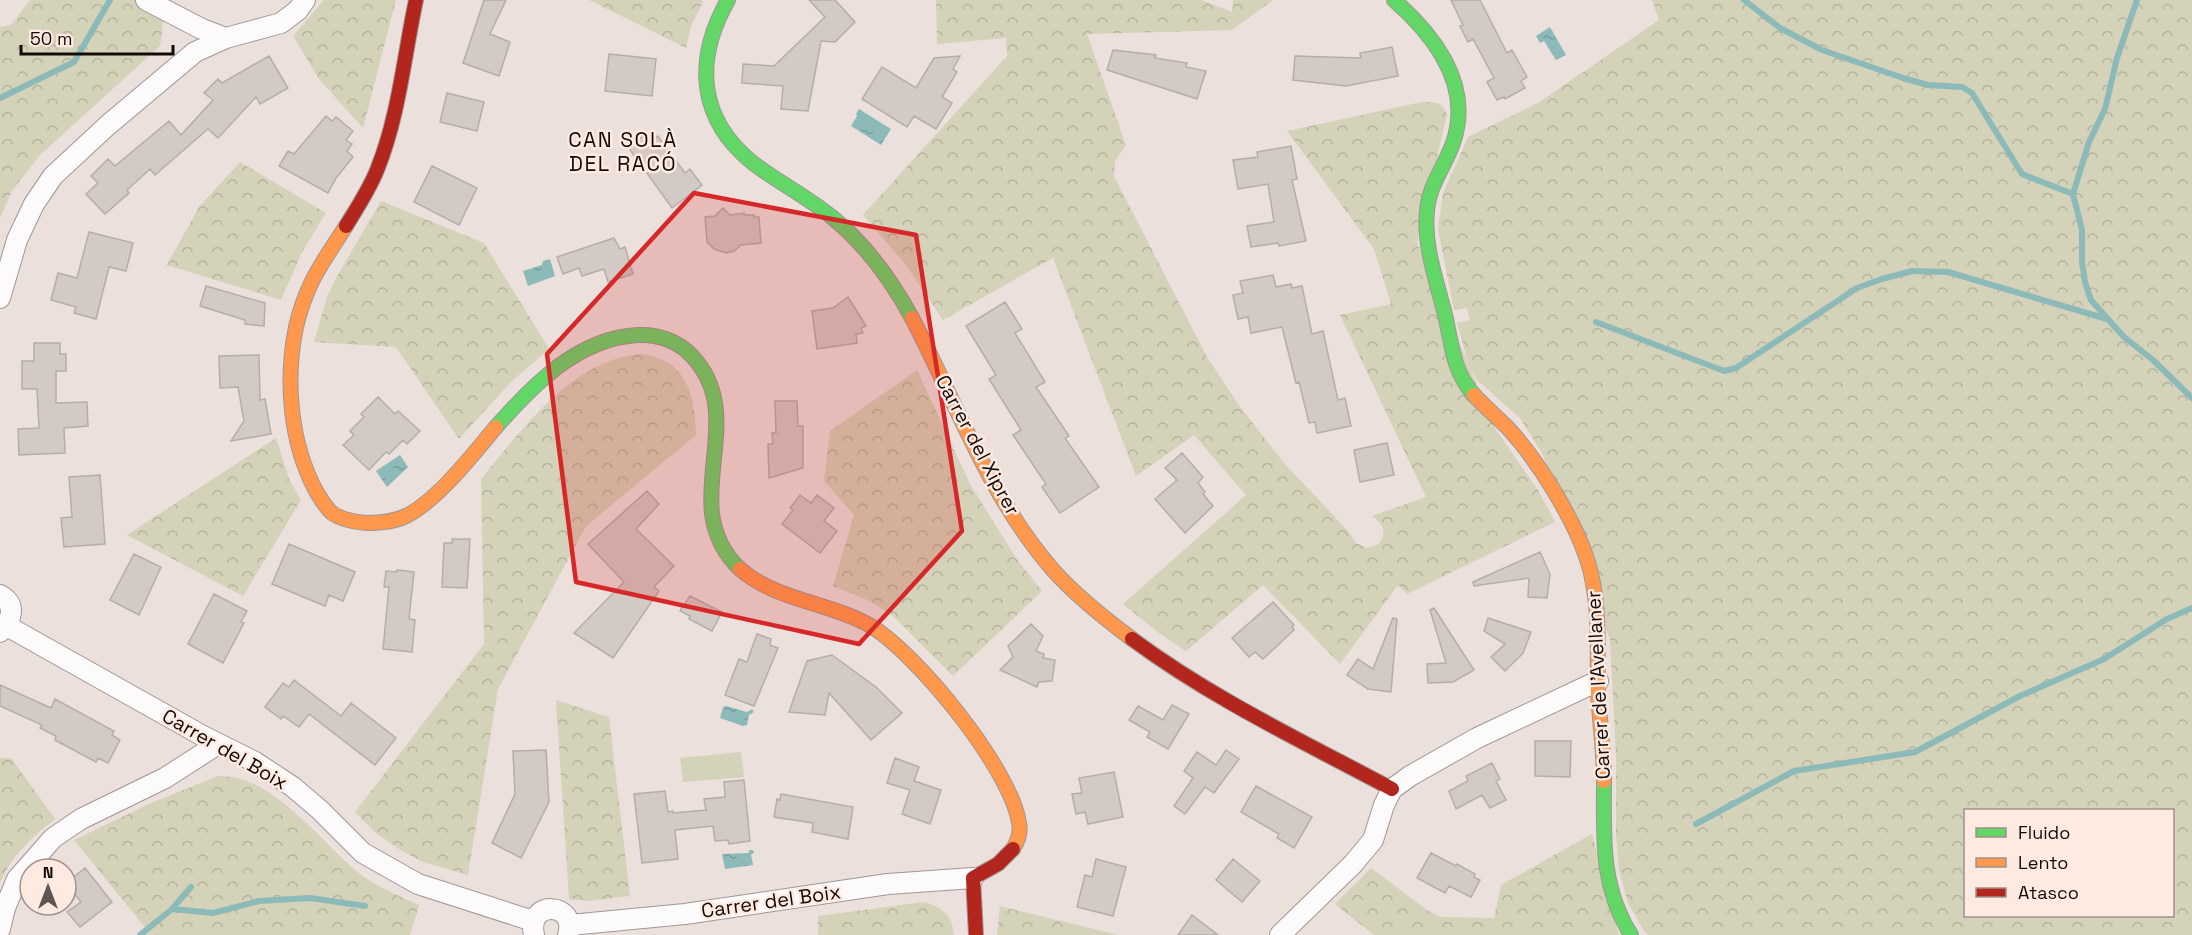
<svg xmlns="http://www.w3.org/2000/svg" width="2192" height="935" font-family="'Space Grotesk',sans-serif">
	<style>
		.green { fill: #d4d2b8 }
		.forest { fill: url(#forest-crowns); fill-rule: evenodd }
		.water { fill: url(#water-ripples) }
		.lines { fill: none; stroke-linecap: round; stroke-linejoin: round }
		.stream { stroke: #8bbab9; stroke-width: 6 }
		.building { fill: #d3cac5; stroke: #b5ada9; stroke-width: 1.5 }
		.street-casing { stroke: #9f9794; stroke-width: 22 }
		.fast-casing { stroke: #9f9794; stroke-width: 16 }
		.slow-casing { stroke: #9f9794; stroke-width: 16 }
		.jam-casing { stroke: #9f9794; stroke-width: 16 }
		.street { stroke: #fcfafa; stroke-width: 20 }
		.fast { stroke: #63d668; stroke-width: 14 }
		.slow { stroke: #ff974d; stroke-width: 14 }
		.jam { stroke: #b3261e; stroke-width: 14 }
		.marked { fill: #d62828; fill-opacity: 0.2; stroke: #d62828; stroke-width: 4.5; stroke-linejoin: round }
		.labels { text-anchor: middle; stroke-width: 5; stroke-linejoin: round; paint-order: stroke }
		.street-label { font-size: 20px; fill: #120b08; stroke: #ffeae2 }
		.neighbourhood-label { font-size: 21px; letter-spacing: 1.5px; fill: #120b08; stroke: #ffeae2 }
	</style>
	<defs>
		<pattern id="forest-crowns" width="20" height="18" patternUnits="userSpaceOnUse" patternTransform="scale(1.5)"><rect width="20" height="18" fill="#d4d2b8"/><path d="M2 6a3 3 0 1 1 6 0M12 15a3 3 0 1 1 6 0" fill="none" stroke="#b5b39d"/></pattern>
		<pattern id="water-ripples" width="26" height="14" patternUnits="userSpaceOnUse" patternTransform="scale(1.5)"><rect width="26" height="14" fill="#8bbab9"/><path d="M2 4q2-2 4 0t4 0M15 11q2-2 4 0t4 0" fill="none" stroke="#779f9e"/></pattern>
	</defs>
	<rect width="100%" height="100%" fill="#ebe0db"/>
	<path class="green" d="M741,752L744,777L683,782L680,758Z"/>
	<path class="forest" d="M30,0H166L160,46L40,155L12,191L0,218V27L11,25Z
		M324,0H396L363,128L319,79L293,36Z
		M589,0H701L703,2L691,26L686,48Z
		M936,0H1201L1232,12L1233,0H1273L1232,30L1087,34L1126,145L1115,161L1114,176L1207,357L1238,404L1283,462L1348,531L1356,543L1367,548L1378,544C1388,533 1383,524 1372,516L1426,497L1340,315L1391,304L1374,249L1287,131L1422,102C1435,102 1443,102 1447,115L1417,243L1496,430L1538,490L1555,522L1407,594L1398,585L1340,664L1263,585L1186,651L1159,633L1123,604L1246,495L1194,435L1136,476L1053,258L943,320L906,265L863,215L1007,56L1006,38L937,44Z
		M1652,0H2192V935H1649L1644,931L1628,903L1619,871L1616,835V755L1610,640L1542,453L1520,418L1477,380L1469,367L1457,323L1470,320L1467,308L1454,310L1438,229L1443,193L1468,137L1538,103L1659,20ZM1966,810H2172V916H1966Z
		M240,162L326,213L302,252L281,300L167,265L199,207Z
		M381,201L484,243L549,349L511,382L459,439L396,347L314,342L327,297L336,278Z
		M642,354C687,360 695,395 696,435L586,526L498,689L468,875L423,862L402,851L376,833L355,812L484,644L481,479C522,430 573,358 642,354Z
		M917,370L970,484L1016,558L1042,591L953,676L894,617L870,601L833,586L854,515L824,481L830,431Z
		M276,438L289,479L301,500L243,596L127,535Z
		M556,700L609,717L630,896L588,901L569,899Z
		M0,758H11L55,819C32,837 11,856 0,883Z
		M218,776C270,773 319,840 355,870C374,886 397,895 419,905L410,935H138L148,931L74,840L151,803Z
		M1592,834L1619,935H1374L1335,904L1371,868L1427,910L1440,917L1494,918L1501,885Z
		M924,902C942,907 952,915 954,935H818V916Z
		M1000,906L1118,935H997Z"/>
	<path class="water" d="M1550,27L1566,55L1556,60L1544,41L1540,43L1536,36Z
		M859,109L891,129L881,145L851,126L857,116L856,114Z
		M550,259L555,276L528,286L523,271L542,265L543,261Z
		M400,455L408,467L387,487L376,471Z
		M726,706L747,712L752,709L754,712L749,715L747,725L743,726L720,718L723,707Z
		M749,850H753L754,853L751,854L753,865L725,869L722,854L749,853Z"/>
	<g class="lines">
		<path class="stream" d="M1744,0L1780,28L1822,50L1903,78L1928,85L1962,87L1972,93L2022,174L2073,194
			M0,98L74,62L110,0
			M2073,194L2082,230V262L2085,282L2091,300L2124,337L2153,360L2192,398
			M2073,194L2089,142L2105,109L2117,58L2137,0
			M1596,322L1724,371L1736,368L1857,288L1882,279L1912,271L1948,272L2107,319
			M1696,824L1794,771L1915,752L2020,696L2104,659L2167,619L2192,608
			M172,909L213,913L259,901L310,898L365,906
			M140,935L172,909L191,887"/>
	</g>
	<path class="building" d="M484,0H506L490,34L510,42L499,76L463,63Z
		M809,0H835L855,22L835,42L821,41L808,111L781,109L783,86L742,83L743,64L774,66L825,17Z
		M1451,0H1480L1507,53L1512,50L1527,77L1521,81L1525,88L1505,99L1504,97L1497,100L1487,82L1494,78L1473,39L1468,42L1460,26L1463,25Z
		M1392,47L1398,76L1346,86L1293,80L1295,56L1361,58L1360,53Z
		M1113,50L1156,55L1155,58L1187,63L1186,67L1206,71L1197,99L1107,70Z
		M609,54L656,59L652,96L605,91Z
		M269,56L288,88L260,104L256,97L218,138L208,129L155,175L150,169L127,190L129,193L105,214L86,194L98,183L91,176L108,159L115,166L169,121L181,135L213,100L204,93L218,79L222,83Z
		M960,56L953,69L957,72L942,97L952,103L936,129L914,116L907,127L862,99L882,67L916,88L934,58Z
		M447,93L484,102L477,131L440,122Z
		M326,116L332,121L336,117L353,131L346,140L352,144L347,151L353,157L336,178L328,193L279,166L288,151L294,154Z
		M647,133L653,140L658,136L685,173L690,169L702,185L672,208L628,147Z
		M1291,146L1297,179L1292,180L1306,241L1279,246L1278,243L1251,247L1247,226L1274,222L1268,184L1238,189L1233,160L1258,157L1257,152Z
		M432,166L477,188L459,225L414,202Z
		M723,208L730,215L744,213V215H754V217H759L761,243L741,245L734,251L726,253L714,249L707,242L705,217L715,216Z
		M89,232L133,243L126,271L109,267L96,319L74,313L76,307L51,300L58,273L77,278Z
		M614,238L620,249L625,247L633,274L608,282L604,269L582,276L579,268L563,274L557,257Z
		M1273,275L1276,287L1291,284L1292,288L1302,286L1312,334L1323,331L1338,400L1345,398L1351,426L1317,433L1315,422L1309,423L1299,382L1296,383L1282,327L1251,333L1248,317L1238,319L1233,295L1243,293L1240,281Z
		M206,286L265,303L264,326L245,324V320L200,306Z
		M848,297L866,326L861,328L863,333L856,334L857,343L817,349L812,311L833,308Z
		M1005,302L1022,329L1015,333L1045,382L1036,387L1069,436L1065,438L1099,487L1060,513L1042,487L1046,484L1013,435L1021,430L989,379L996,375L966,326Z
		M34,343H60V354H66V371H56V403L87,402L88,426L64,428L65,453L19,455L18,429L39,428L37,389H22V361H34Z
		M259,355L260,400L265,399L271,434L231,441L244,421L238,387L220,388L219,356Z
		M378,397L395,414L398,411L420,431L407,444L403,440L389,454L386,452L369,470L343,445L354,435L350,431L364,417L361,414Z
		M775,401H797L798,426H803V468L769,478L768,444H773L772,433H776Z
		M1387,443L1394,475L1360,482L1354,450Z
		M1182,453L1203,477L1198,483L1205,492L1203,494L1213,506L1185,533L1155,499L1177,480L1165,468Z
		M100,475L105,544L64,547L61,518L72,517L69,477Z
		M647,491L659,504L636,529L674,566L654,587L659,591L613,658L574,633L624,582L588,544Z
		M800,495L811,503L817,495L834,508L824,521L837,531L820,553L782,524L793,510L790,508Z
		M452,539H470L467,588L442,587L444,543H452Z
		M289,544L355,572L343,601L329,595L325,606L272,584Z
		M1540,552L1550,574L1547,598L1528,597L1529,578L1474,586L1473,582Z
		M134,554L161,567L139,615L110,600Z
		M397,570L414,572L409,619L415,620L412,652L383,649L389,587H384L386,571L397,572Z
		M214,594L247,611L241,622L244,623L223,663L188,644Z
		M690,596L722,612L712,631L689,619L690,616L680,611Z
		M1273,602L1294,625L1292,627L1294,630L1263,659L1255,652L1249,657L1232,638Z
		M1434,608L1474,670L1453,682L1428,683L1427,664L1446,663L1430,610Z
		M1393,618L1397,619L1391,692L1368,689L1347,675L1358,659L1373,669Z
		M1488,618L1531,632L1523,653L1505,671L1491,657L1505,644L1484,631Z
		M1031,624L1043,636L1036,651L1044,654L1043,658L1055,660L1052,681L1039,682L1037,687L1000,670L1013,657L1008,646Z
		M757,634L771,639L770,645L778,648L754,706L725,695L739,659L747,662Z
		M832,655L876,687L902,713L871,740L829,693L825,715L789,712L807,661Z
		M294,680L341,716L351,703L396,738L375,765L309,714L299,727L283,716L281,719L265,707L283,683L289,687Z
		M0,685L51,708L55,699L114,731L112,735L120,740L108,763L98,758L96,762L55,740L56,736L40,728L42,725L0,706Z
		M1172,705L1189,714L1168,749L1147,737L1150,732L1129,720L1138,706L1163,720Z
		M1535,741H1571L1570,777L1535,776Z
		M546,750L549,802L521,858L492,843L515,794L513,751Z
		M1226,750L1239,759L1214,793L1205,787L1185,814L1174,806L1193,778L1184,771L1197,752L1216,765Z
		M895,758L919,767L914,781L941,790L930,824L902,814L910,790L887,783Z
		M1492,763L1500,779L1496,781L1506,800L1490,808L1482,795L1456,809L1449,791L1468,781L1466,776Z
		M1114,772L1123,817L1088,824L1085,812L1076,814L1072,794L1082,793L1079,778Z
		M744,780L750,841L729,844L728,840L715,841L713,826L675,830L678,859L642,863L634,794L665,791L668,812L673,811V813L706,810L704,799L725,797L724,782Z
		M1256,786L1312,817L1294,848L1277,838L1279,834L1241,812Z
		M781,794L853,807L848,839L812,832L813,823L774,817L777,799L780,800Z
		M1431,853L1456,866L1457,864L1475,874L1474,877L1480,880L1471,897L1449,886L1445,893L1417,878Z
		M1096,859L1126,867L1113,916L1077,907L1085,875L1092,877Z
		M1233,859L1260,881L1242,902L1216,880Z
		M85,868L112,902L80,927L67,912L81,902L66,883Z
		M1192,915L1218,935H1178Z"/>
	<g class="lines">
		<defs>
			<path id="street" d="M146,0L202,29L226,38
				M0,298L17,240L34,204L53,176L108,125L195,52L226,38L281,23L298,10L305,0
				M0,595C17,604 12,621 0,632
				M7,626L203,736L255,762L293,787L320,810L363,853L418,884L533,921
				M570,925L685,914L888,884L973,878
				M0,929L5,908L17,879L53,838L81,819L165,778L218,744
				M534,935C526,899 578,902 568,935
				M1280,935L1353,864L1373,840L1384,805L1392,789L1410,776L1477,738L1598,681"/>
			<path id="fast" d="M728,0C694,60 698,119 753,163C779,183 808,197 833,218C867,246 891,279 912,318
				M1394,0C1435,36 1473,86 1453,143C1445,166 1429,185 1427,211C1423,247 1438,284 1446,319C1452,347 1454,373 1474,395
				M496,427C533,385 578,338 638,335C658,334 678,341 692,356C736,403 706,459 712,514C715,536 724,554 740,569
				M1604,781C1604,837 1600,885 1631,935"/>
			<path id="slow" d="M346,226C323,262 306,283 296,327C285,380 290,443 316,491C321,499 325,507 332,513C342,520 354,522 366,523C380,523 394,522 406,516C438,500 473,454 496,427
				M912,318C956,402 989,497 1053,570C1076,596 1104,618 1132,639
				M1474,395C1484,406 1496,416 1507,427C1537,459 1573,517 1587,559C1601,602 1597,649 1598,694C1600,723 1604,752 1604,781
				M740,569C777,601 828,602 869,625C916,652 1011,769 1019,823C1021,832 1018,841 1013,849"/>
			<path id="jam" d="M346,226C357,208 369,190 377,170C399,116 404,56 416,0
				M1132,639C1213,699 1304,742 1392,789
				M976,935L973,878L998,864L1013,849"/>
		</defs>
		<use href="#street" class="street-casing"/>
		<use href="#fast" class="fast-casing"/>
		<use href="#slow" class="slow-casing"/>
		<use href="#jam" class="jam-casing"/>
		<use href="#street" class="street"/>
		<use href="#fast" class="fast"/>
		<use href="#slow" class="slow"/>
		<use href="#jam" class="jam"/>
	</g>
	<path class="marked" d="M694,193L916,235L962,531L859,644L576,582L547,354Z"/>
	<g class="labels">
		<g class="street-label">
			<text transform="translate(978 445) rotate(62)" y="7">Carrer del Xiprer</text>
			<text transform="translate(1598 685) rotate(-93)" y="7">Carrer de l'Avellaner</text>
			<text transform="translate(225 749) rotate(30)" y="7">Carrer del Boix</text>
			<text transform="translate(771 901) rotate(-8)" y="7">Carrer del Boix</text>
		</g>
		<g class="neighbourhood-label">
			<text x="623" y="147">CAN SOLÀ<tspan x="623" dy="24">DEL RACÓ</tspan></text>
		</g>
	</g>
	<rect x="1964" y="809" width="210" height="108" fill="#ffeae2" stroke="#a0918b" stroke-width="1.5"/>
	<rect x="1976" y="828" width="30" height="9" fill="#63d668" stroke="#a0918b" stroke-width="1.5"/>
	<text x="2018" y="839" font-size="18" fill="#120b08">Fluido</text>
	<rect x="1976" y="858" width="30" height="9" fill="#ff974d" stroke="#a0918b" stroke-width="1.5"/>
	<text x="2018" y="869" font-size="18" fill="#120b08">Lento</text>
	<rect x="1976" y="888" width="30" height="9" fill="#b3261e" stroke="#a0918b" stroke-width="1.5"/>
	<text x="2018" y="899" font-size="18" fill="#120b08">Atasco</text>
	<g transform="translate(48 887)"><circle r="28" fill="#ffeae2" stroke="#a0918b" stroke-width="1.5"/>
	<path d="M0-4.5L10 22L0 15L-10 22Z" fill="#5e5652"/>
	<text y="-9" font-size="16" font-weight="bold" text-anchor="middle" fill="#120b08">N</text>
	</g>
	<path d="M21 45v9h152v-9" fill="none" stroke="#120b08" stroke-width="3"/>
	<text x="30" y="45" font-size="18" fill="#120b08" stroke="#ffeae2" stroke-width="4.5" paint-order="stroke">50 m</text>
</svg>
